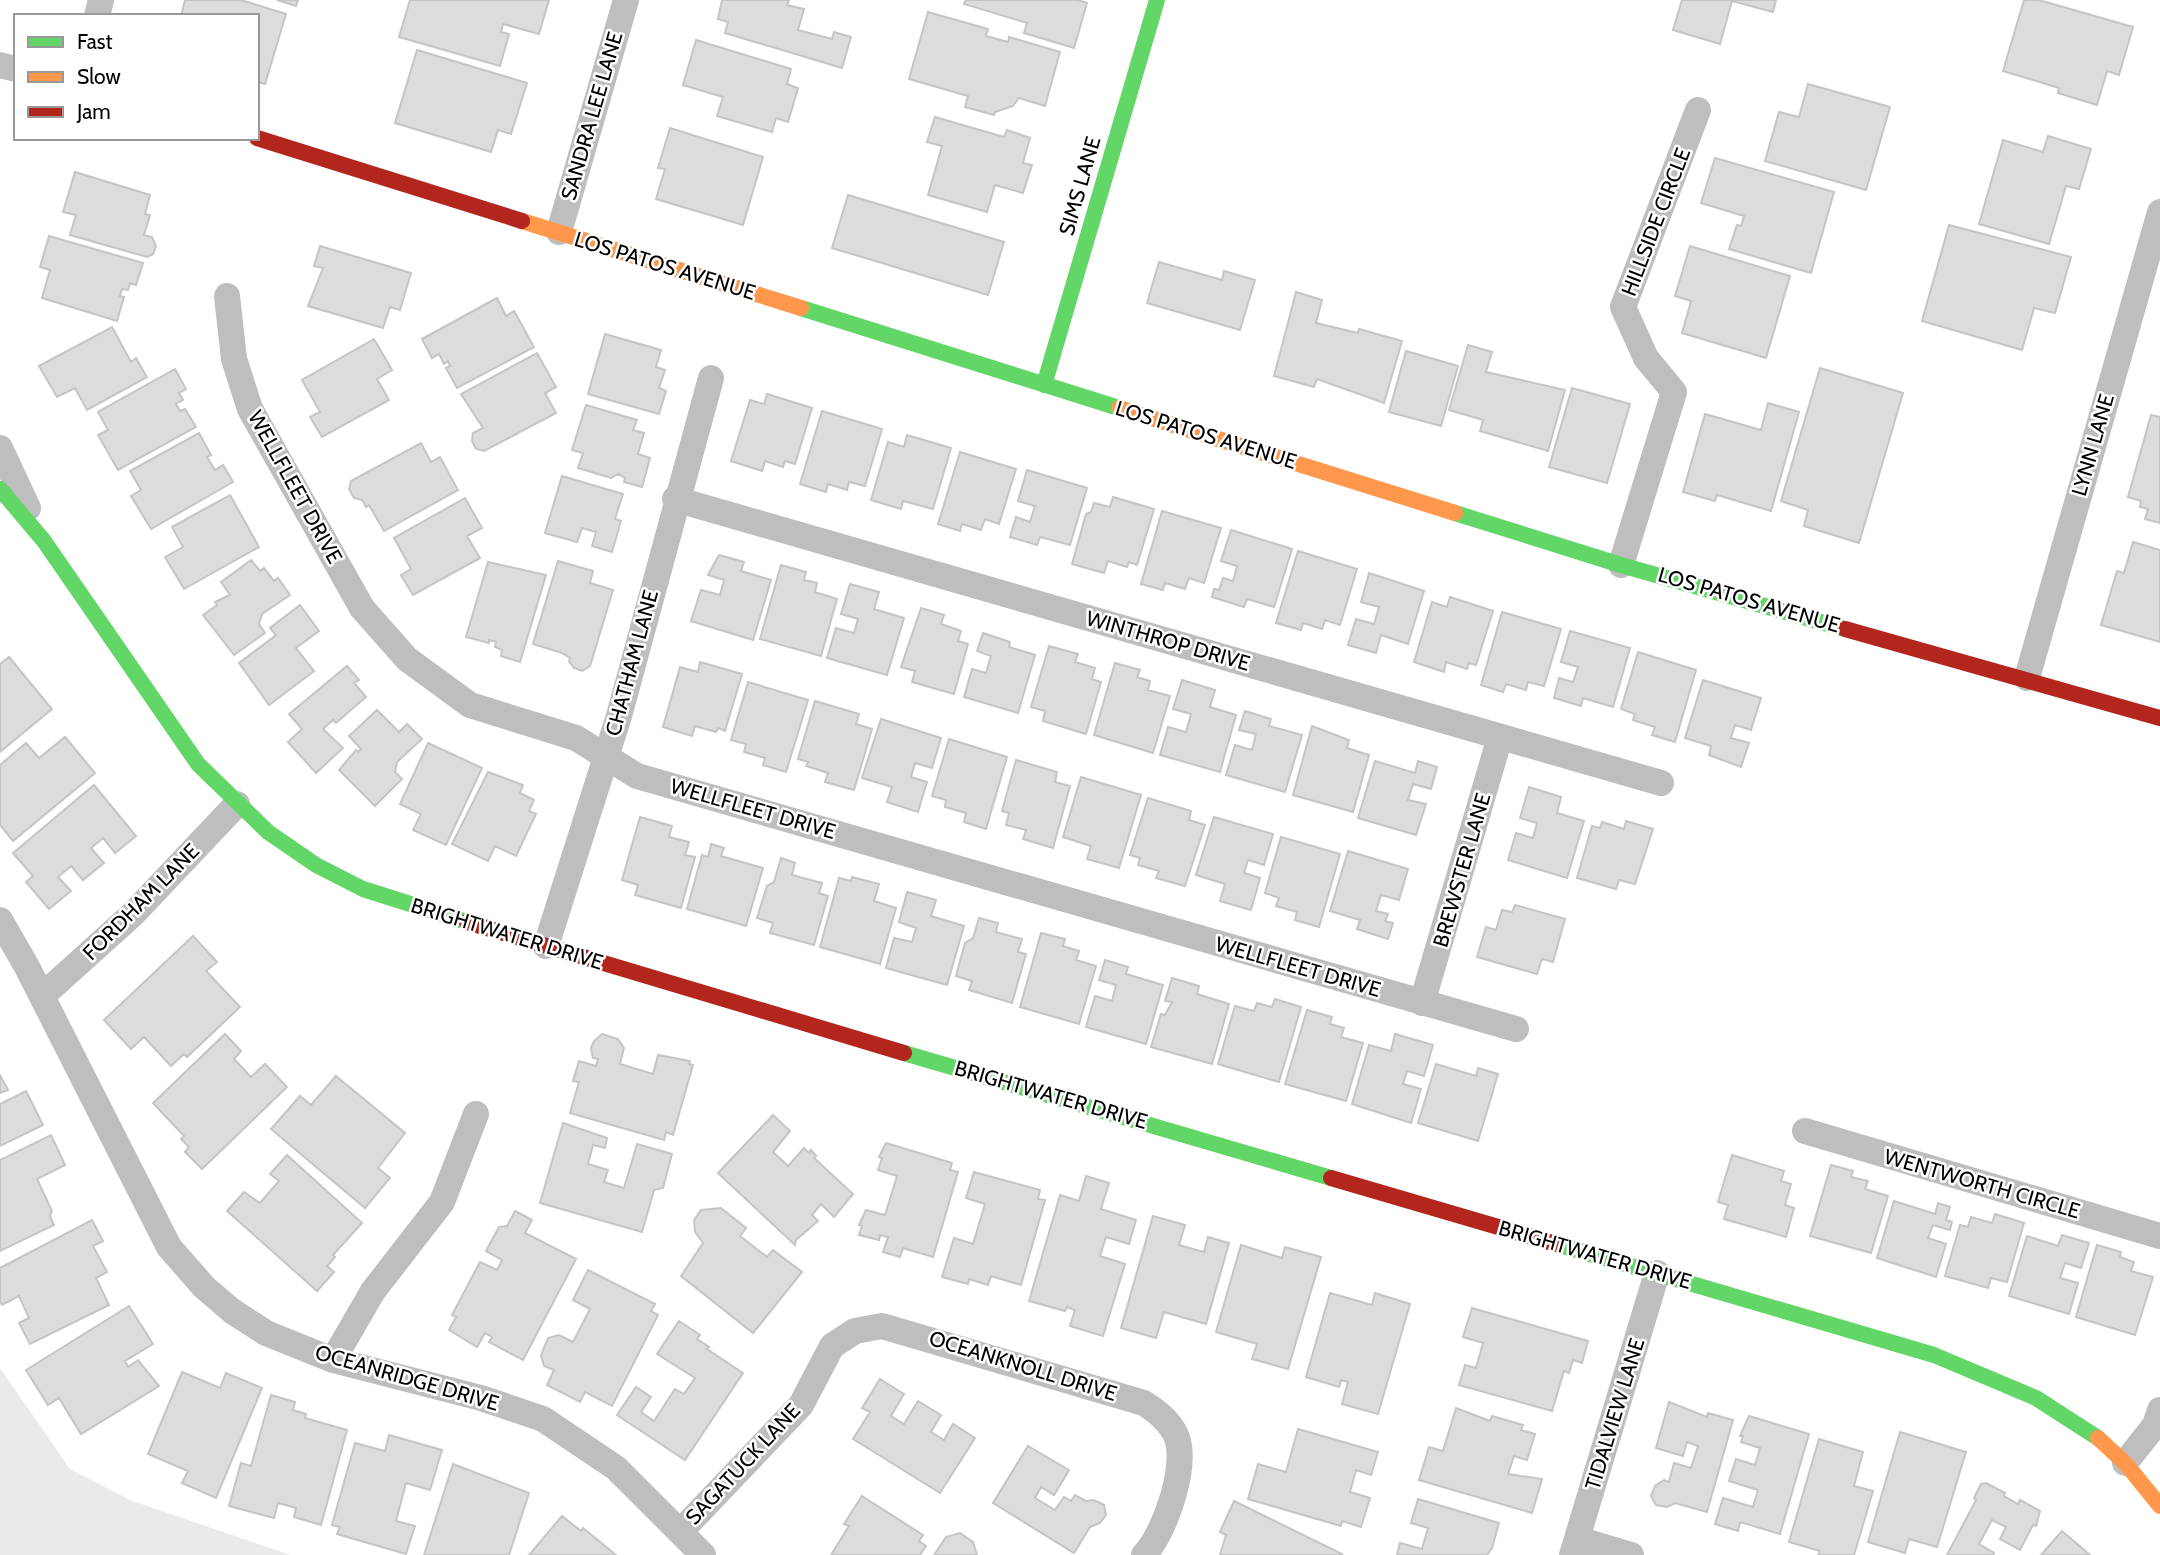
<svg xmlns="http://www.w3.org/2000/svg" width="2160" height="1555" font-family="Cabin,sans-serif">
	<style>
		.green { fill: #eaeaea }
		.building { fill: #dcdcdc; stroke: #c5c5c5; stroke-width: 2 }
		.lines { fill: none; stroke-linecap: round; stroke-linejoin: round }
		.street { stroke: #bebebe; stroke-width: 26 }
		.fast { stroke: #63d668; stroke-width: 16 }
		.slow { stroke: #ff974d; stroke-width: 16 }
		.jam { stroke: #b3261e; stroke-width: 16 }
		.labels { text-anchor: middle; stroke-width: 5; stroke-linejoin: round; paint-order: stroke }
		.street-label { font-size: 21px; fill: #000; stroke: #fff }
	</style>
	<rect width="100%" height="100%" fill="#fff"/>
	<path class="green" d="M0,1368L70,1469L130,1500L290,1555H0Z"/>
	<path class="building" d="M185,0H241L286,14L265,84L257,82V16H181Z
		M277,0H298L296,6Z
		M410,0H549L539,34L503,24L501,32L509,34L500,66L399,37Z
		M722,0H789L787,5L804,9L798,30L832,39L834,32L851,37L842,68L725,33L728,22L718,19Z
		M966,0H1078L1087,3L1074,48L1024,33L1027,23L964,4Z
		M1682,0H1776L1773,12L1732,1L1720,44L1673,30Z
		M2024,0H2039L2133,27L2119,75L2107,71L2097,105L2058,93L2059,88L2003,71Z
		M928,12L988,29L986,36L1008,42L1009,37L1060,52L1045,106L1019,98L1013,106L995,112L994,115L965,107L968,96L909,79Z
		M696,40L791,69L787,84L798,88L788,122L776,118L772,132L717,116L723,97L683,85Z
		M417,50L527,83L511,134L498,130L491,152L395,123Z
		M1808,84L1890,107L1866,190L1765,161L1779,112L1799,117Z
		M935,117L1004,137L1007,130L1030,138L1023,163L1032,165L1023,193L995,185L987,212L928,195L942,146L927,142Z
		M670,128L763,157L743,225L656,199L665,169L658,168Z
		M2048,136L2091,149L2079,189L2066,186L2049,244L1979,224L2003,140L2043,152Z
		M1715,158L1834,192L1811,273L1729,249L1737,225L1741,226L1744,216L1701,203Z
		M75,172L150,195L145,214L150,215L144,235L152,237L156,246L153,254L147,257L70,235L76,215L63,212Z
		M848,195L1004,242L988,295L832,248Z
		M1949,225L2071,257L2055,313L2034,308L2022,350L1922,321Z
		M49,236L143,263L136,285L130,283L128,290L122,289L120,296L124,297L117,321L42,298L50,270L40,267Z
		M320,246L411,273L400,310L390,307L383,328L308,306L323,268L314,266Z
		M1690,246L1790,276L1766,358L1682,333L1691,301L1675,296Z
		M1159,262L1222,280L1224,271L1255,280L1240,330L1147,303Z
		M1296,292L1322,300L1316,323L1358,333L1359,329L1402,341L1384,403L1317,379L1314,387L1274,376Z
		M497,298L506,316L514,311L534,347L457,388L446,368L450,366L448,361L444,364L439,354L432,358L422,339Z
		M112,327L131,362L136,358L147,377L87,410L75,388L57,397L39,366Z
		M605,334L661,350L656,367L665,370L659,388L666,391L659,414L588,394Z
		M374,339L392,370L377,379L389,400L322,437L310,417L320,412L302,380Z
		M1468,345L1492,352L1486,372L1565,390L1548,451L1480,431L1483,420L1449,410Z
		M1406,351L1458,366L1441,426L1389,412Z
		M537,353L556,387L545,393L556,413L484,451L476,449L472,441L473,433L483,428L461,394Z
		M1820,368L1903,393L1859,543L1804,526L1808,510L1781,501Z
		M175,369L186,389L179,393L183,400L176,404L180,411L185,409L196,427L118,470L98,435L108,430L98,412Z
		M1572,388L1630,404L1607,483L1549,467Z
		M767,394L812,408L795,464L785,461L783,467L765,461L762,471L731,461L750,400L764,404Z
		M1768,403L1799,412L1771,511L1717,495L1715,501L1683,492L1705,414L1761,430Z
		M586,405L637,420L633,430L644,433L638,454L650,458L642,487L624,482L625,478L618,474L611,478L578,468L583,453L572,450Z
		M822,411L882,429L865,486L849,482L847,490L828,484L826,492L800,484Z
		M2151,415L2160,417V523L2145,519L2148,509L2140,507L2141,501L2128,497Z
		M199,433L211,455L207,457L215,470L223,465L233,482L151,529L131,496L141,490L130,471Z
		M907,435L951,448L933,509L903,501L901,509L871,500L888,442L904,447Z
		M421,443L431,462L440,457L458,490L384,531L369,505L366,507L362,500L354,498L349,489L351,481Z
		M960,452L1016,469L999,524L985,519L981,530L962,524L960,531L938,524Z
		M1027,470L1087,488L1070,545L1040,537L1037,545L1010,537L1016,517L1030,522L1035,506L1018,501Z
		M562,476L623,494L615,519L621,521L612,552L592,546L596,532L582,528L577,542L545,533Z
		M230,495L259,547L184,589L165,557L183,547L172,527Z
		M1113,497L1154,509L1137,565L1129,562L1127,567L1108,561L1104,573L1072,564L1086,514L1091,512L1094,503L1110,507Z
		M465,498L482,528L467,536L480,558L413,595L401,575L411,569L394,538Z
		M1162,511L1221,528L1204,583L1189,578L1185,589L1165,583L1163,590L1141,584Z
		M1231,530L1292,549L1274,607L1247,599L1244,607L1212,597L1214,589L1219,590L1223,578L1233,581L1237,566L1221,561Z
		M2133,542L2160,550V642L2101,625L2117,571L2124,573Z
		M1298,551L1357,569L1340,625L1325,620L1322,629L1303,623L1301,630L1276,623Z
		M719,555L744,562L741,571L771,580L753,640L691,621L701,590L720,595L724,580L708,575Z
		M251,560L260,571L264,568L274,581L278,578L290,595L262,614L259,624L265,633L234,655L203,615L217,605L215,602L230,595L221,582Z
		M558,561L593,571L590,583L613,590L590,666L582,671L574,668L569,661L570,658L562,653L533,644Z
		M488,562L546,575L520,662L501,656L502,650L495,647L496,642L489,640V643L466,637Z
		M781,565L806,572L804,580L817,583L815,592L837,599L821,656L760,639Z
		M1369,573L1424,591L1408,644L1381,635L1376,653L1348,645L1356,619L1374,624L1379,607L1361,602Z
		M850,584L879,592L874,609L904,618L887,675L827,658L836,628L854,633L858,619L841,614Z
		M1450,597L1493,611L1476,665L1469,663L1467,669L1446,662L1444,672L1414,662L1432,602L1447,607Z
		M300,605L319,631L296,648L314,671L269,705L239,663L276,635L270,628Z
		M921,608L944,615L941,624L961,631L958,641L968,644L954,694L912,682L915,671L901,667Z
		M1502,612L1561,629L1544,686L1528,682L1526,690L1506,684L1503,692L1481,685Z
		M1570,631L1630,648L1613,707L1583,698L1581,706L1554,698L1559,678L1573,682L1578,667L1561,662Z
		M983,633L1010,642L1009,647L1035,655L1018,713L964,697L972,669L986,673L991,656L977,651Z
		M1049,646L1078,654L1075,662L1095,668L1092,679L1101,682L1086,734L1043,721L1045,711L1031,707Z
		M1638,652L1696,670L1675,742L1652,735L1655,727L1633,720L1635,714L1621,709Z
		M9,657L52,709L0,752V664Z
		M700,662L742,674L725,731L718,728L716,732L695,726L692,736L663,727L680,667L698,672Z
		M1115,663L1140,670L1137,677L1150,681L1148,690L1170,696L1153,753L1094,735Z
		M347,666L359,680L354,683L366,697L336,723L333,720L323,729L343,748L316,773L288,742L302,729L289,714Z
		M1182,680L1215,690L1210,707L1236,715L1220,772L1160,755L1168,727L1186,732L1191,714L1173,709Z
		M1703,680L1761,698L1751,730L1735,725L1731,738L1749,743L1741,767L1709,755L1711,746L1685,738Z
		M748,682L808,700L786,772L763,765L765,758L744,752L746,744L731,740Z
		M815,701L859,714L856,724L872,729L854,790L825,782L828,773L806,766L808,762L798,759Z
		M377,710L399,732L407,724L422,739L397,762L395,772L402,779L375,806L339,770L356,750L358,752L361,749L349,736Z
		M1245,711L1271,719L1269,726L1302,735L1285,792L1226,775L1235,745L1252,750L1256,734L1239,730Z
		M881,719L941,738L932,768L915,763L911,777L927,782L918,812L887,802L892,787L862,778Z
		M1312,726L1349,740L1347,748L1369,755L1353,812L1293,795Z
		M65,737L95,773L13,841L0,825V765L26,743L39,758Z
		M949,739L1007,757L986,829L964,822L966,813L945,807L946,800L932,796Z
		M428,743L482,768L446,845L413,830L421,814L400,804Z
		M1016,760L1057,772L1055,782L1070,786L1053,848L1023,839L1026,830L1006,825L1009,813L1002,811Z
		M1375,761L1415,773L1418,761L1437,767L1431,789L1413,784L1408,800L1426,804L1416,835L1358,818Z
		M488,772L523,785L520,793L534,800L529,811L536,814L516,856L495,846L488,861L452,844Z
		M1081,777L1141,795L1119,868L1087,859L1091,846L1063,837Z
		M94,785L136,836L115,853L103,838L91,848L104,863L83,880L71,866L58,877L71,891L49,909L26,882L33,876L13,853Z
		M1529,787L1561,797L1557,813L1584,821L1567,878L1508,860L1516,833L1533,838L1537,823L1520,818Z
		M1148,798L1191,811L1189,820L1205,825L1185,886L1156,878L1159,871L1138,865L1140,858L1130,855Z
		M640,817L672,826L669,837L689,842L685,855L695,857L681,908L635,895L638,885L622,880Z
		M1214,817L1273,834L1264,865L1248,860L1244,873L1260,878L1251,910L1220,901L1225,884L1196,875Z
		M1626,821L1653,829L1635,884L1619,880L1616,889L1577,878L1592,826L1600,828L1602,822L1624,829Z
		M1281,837L1340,854L1319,927L1295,920L1297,912L1276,906L1279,898L1265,893Z
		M711,844L724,848L721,856L763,868L746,926L687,909L702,855L708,857Z
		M1348,851L1408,869L1399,900L1381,895L1376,911L1388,914L1385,921L1393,923L1388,939L1357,929L1360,920L1330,911Z
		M781,858L795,863L792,875L822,883L819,893L828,896L814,945L770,933L773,923L757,918L767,886L774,882Z
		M852,877L879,884L874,901L896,908L880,964L820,947L839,878L851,881Z
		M907,892L936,900L931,916L964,926L947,985L886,968L894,938L912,942L916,928L899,922Z
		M1515,905L1565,919L1553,962L1542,959L1537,974L1477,957L1486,927L1496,930L1502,910L1512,912Z
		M979,918L998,923L996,932L1022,939L1018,952L1026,954L1012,1003L969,990L972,981L956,976L965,943L973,938Z
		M1041,933L1065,939L1063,946L1079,951L1076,960L1096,966L1079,1024L1020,1007Z
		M193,936L217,962L206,971L240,1007L187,1057L184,1054L171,1066L144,1037L131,1049L104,1020Z
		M1105,960L1128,967L1126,974L1163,985L1146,1044L1086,1027L1095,996L1112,1001L1116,985L1099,980Z
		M1172,978L1199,986L1197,994L1229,1004L1212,1064L1151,1047L1161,1014L1165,1015L1172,1002L1165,1001Z
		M1275,999L1301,1007L1279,1082L1218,1064L1235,1006L1254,1011L1257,1003L1272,1007Z
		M1307,1010L1332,1017L1330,1024L1344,1028L1341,1037L1363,1043L1346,1101L1285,1084Z
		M225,1034L241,1051L234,1059L251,1077L265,1064L287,1087L202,1169L185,1152L189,1147L181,1139L184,1136L153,1103Z
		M602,1034L618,1039L624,1048L620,1064L653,1074L658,1055L690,1061L689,1064L693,1065L673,1135L666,1132L664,1140L570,1113L579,1082L573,1081L579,1061L596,1066L598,1059L593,1058L591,1048L594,1041Z
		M1395,1034L1433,1045L1424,1076L1407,1071L1403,1084L1421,1089L1411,1123L1352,1104L1369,1045L1391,1051Z
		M1436,1064L1476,1076L1478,1068L1498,1074L1478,1141L1418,1123Z
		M0,1075L8,1090L0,1093Z
		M336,1076L405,1133L378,1168L390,1178L365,1208L271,1129L300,1096L311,1105Z
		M26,1091L43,1125L0,1146V1104Z
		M773,1115L790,1131L773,1152L788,1166L804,1148L809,1153L811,1150L816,1156L814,1158L853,1194L834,1217L821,1204L812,1215L818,1221L796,1240L795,1245L718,1173Z
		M563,1123L607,1138L605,1148L593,1145L588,1164L608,1170L604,1182L624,1188L637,1144L672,1154L663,1188L654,1190L642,1232L540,1203Z
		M51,1135L65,1165L37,1179L52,1211L50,1216L54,1225L0,1251V1160Z
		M886,1143L952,1163L950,1170L958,1172L933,1257L903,1248L900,1257L883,1252L888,1237L880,1235L879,1240L859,1235L862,1226L859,1225L866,1210L885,1215L897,1176L878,1170L882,1158L879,1157Z
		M287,1155L362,1223L333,1255L335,1257L327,1266L334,1272L317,1291L227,1211L244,1192L260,1203L279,1181L270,1174Z
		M1732,1155L1784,1171L1781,1181L1791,1184L1785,1205L1794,1208L1786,1237L1724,1219L1728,1205L1718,1202Z
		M1831,1165L1853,1171L1851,1177L1868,1181L1865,1189L1888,1196L1871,1253L1810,1236Z
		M974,1172L1040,1190L1038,1199L1045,1200L1021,1285L991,1276L988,1285L969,1279L968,1284L942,1277L954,1238L973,1244L985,1204L966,1198Z
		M1086,1176L1109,1183L1101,1209L1136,1220L1129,1244L1106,1237L1100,1256L1125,1264L1103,1336L1070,1326L1075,1310L1067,1307L1065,1311L1029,1301L1060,1195L1079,1201Z
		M1894,1201L1935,1214L1938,1203L1950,1207L1946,1220L1952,1222L1950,1230L1933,1225L1928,1238L1946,1244L1936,1277L1877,1258Z
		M721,1208L746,1228L740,1236L767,1257L773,1250L802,1272L753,1333L681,1276L703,1243L695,1232L694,1220L701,1210Z
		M515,1211L532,1220L525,1233L576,1259L523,1360L489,1342L492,1337L485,1333L477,1347L449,1330L456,1317L452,1315L480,1262L497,1270L502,1260L486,1251L499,1227L507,1226Z
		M1995,1214L2024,1223L2007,1282L1991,1278L1988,1288L1945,1276L1960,1225L1968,1227L1971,1217L1992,1223Z
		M1153,1216L1185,1225L1179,1245L1204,1252L1208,1237L1229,1243L1206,1324L1164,1312L1156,1338L1121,1328Z
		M92,1220L103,1241L93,1246L107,1272L96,1278L109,1305L30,1344L19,1323L29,1318L19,1296L2,1305L0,1301V1268Z
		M2062,1235L2089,1243L2081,1268L2065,1263L2060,1278L2078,1283L2069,1314L2009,1296L2027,1236L2058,1246Z
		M1241,1245L1282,1258L1285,1247L1321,1257L1288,1369L1252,1359L1257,1344L1216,1332Z
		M2097,1245L2121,1252L2120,1257L2134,1262L2131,1271L2153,1277L2135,1335L2076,1317Z
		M588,1270L655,1304L651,1311L658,1315L612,1406L585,1392L580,1402L547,1385L554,1370L544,1366L541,1355L548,1338L559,1335L573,1342L590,1309L573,1300Z
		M1330,1293L1372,1305L1375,1293L1410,1304L1378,1414L1342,1404L1348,1382L1341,1380L1339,1387L1306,1377Z
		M129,1306L153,1344L125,1361L128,1367L138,1360L159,1386L81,1434L59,1398L48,1405L26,1370Z
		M1472,1308L1588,1341L1582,1363L1573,1360L1569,1373L1564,1371L1552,1411L1459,1385L1465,1365L1476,1368L1483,1343L1463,1337Z
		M679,1321L700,1335L697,1339L709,1347L707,1349L743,1373L685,1460L617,1415L636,1387L651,1397L641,1412L654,1421L675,1389L684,1394L695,1378L657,1354Z
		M182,1372L220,1388L226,1373L262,1388L216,1498L182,1483L188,1471L148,1454Z
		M880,1379L904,1394L891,1416L904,1424L918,1401L941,1415L931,1432L944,1440L953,1424L975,1438L940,1493L853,1439L870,1412L862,1408Z
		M271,1395L295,1402L293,1410L306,1414L305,1418L347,1430L321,1525L294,1517L296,1508L278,1503L274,1518L229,1506L241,1463L251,1466Z
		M1669,1402L1707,1417L1708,1413L1733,1420L1707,1512L1675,1503L1667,1507L1656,1505L1651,1496L1655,1486L1664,1480L1669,1482L1674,1463L1691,1468L1698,1446L1687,1442L1683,1456L1656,1448Z
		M1456,1408L1490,1421L1492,1416L1523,1425L1521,1430L1535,1434L1527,1460L1514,1456L1508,1474L1542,1479L1532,1513L1419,1480L1429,1447L1443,1451Z
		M1749,1416L1809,1434L1780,1534L1740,1522L1738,1531L1715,1524L1723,1498L1753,1507L1758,1490L1729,1481L1736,1459L1755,1465L1760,1448L1741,1442L1743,1436H1740Z
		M1298,1429L1378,1452L1371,1475L1356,1470L1350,1492L1370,1498L1361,1527L1342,1521L1341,1526L1248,1499L1258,1464L1286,1472Z
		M1900,1432L1966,1452L1937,1547L1909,1539L1905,1553L1868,1542Z
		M389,1435L442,1450L430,1490L406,1483L396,1521L415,1526L406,1554L337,1534L340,1527L332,1525L355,1443L385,1451Z
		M1819,1439L1863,1452L1854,1486L1873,1491L1854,1555H1818L1820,1551L1789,1542Z
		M1028,1446L1069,1470L1054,1495L1041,1487L1035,1498L1055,1510L1064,1497L1071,1501L1075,1495L1086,1501L1094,1500L1104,1505L1106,1515L1100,1523L1090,1527L1074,1553L993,1503Z
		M453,1464L529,1493L509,1555H424Z
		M1986,1483L2005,1493L2004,1496L2018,1504L2020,1500L2040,1511L2036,1526L2033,1525L2020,1550L2000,1539L2006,1527L1992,1520L1979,1544L1994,1553L1993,1555H1947L1976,1500L1974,1498L1981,1484Z
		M862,1496L923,1535L919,1541L926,1546L920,1555H831L849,1526L844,1524Z
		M1418,1499L1499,1523L1492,1548L1487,1555H1397L1400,1543L1422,1549L1428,1528L1411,1523Z
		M1234,1501L1342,1554L1341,1555H1220L1226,1535L1220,1532Z
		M562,1516L581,1531L583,1528L616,1555H529Z
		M2062,1531L2090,1555H2041Z
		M960,1533L973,1542L977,1555H934L946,1537Z"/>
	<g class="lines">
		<path class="street" d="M97,16L101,0
			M0,65L16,69
			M559,232L626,0
			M227,296L234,359L250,409L362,608L407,659L470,705L576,738L637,776L1516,1029
			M0,448L28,508
			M675,499L1661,783
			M1621,565L1674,392L1646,358L1623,307L1698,110
			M2027,678L2160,212
			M0,920L27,967L169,1247L204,1287L232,1311L266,1333L333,1360L481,1398L543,1419L616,1468L703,1555
			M546,946L619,716L711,378
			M42,996L133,914L237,804
			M1422,1003L1500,737
			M1805,1131L2160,1236
			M333,1360L373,1291L442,1202L476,1114
			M2125,1463L2155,1425L2160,1410
			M680,1532L801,1405L832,1346L855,1331L882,1326L1144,1403C1156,1411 1167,1419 1175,1433C1190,1462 1165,1533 1144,1555
			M1577,1539L1631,1555
			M1572,1555L1657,1273"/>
		<path class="fast" d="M801,308L1119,408
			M1044,385L1157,0
			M0,489L44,541L198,764L268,832L316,865L363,889L467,922
			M1455,513L1621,565L1845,629
			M904,1053L1331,1178
			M1556,1244L1934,1355L2036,1398L2098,1438"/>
		<path class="slow" d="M522,221L801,308
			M1119,408L1455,513
			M2098,1438L2126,1464L2160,1506"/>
		<path class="jam" d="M257,138L522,221
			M1845,629L2160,718
			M467,922L904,1053
			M1331,1178L1556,1244"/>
	</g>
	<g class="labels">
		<g class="street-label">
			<text transform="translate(592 116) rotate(-74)" y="7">SANDRA LEE LANE</text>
			<text transform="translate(1080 186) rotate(-74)" y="7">SIMS LANE</text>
			<text transform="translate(1656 222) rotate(-69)" y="7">HILLSIDE CIRCLE</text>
			<text transform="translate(665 266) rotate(17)" y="7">LOS PATOS AVENUE</text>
			<text transform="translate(1206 435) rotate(17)" y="7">LOS PATOS AVENUE</text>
			<text transform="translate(2093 445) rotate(-74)" y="7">LYNN LANE</text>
			<text transform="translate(295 487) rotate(61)" y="7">WELLFLEET DRIVE</text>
			<text transform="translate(1749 600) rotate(16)" y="7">LOS PATOS AVENUE</text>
			<text transform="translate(1168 641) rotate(16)" y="7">WINTHROP DRIVE</text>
			<text transform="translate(632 663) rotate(-75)" y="7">CHATHAM LANE</text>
			<text transform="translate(753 809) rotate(16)" y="7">WELLFLEET DRIVE</text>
			<text transform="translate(1462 870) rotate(-74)" y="7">BREWSTER LANE</text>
			<text transform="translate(141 902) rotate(-45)" y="7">FORDHAM LANE</text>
			<text transform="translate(507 934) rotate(17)" y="7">BRIGHTWATER DRIVE</text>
			<text transform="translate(1298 967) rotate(16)" y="7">WELLFLEET DRIVE</text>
			<text transform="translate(1051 1095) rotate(16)" y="7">BRIGHTWATER DRIVE</text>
			<text transform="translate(1982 1184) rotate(16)" y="7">WENTWORTH CIRCLE</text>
			<text transform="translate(1595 1255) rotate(16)" y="7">BRIGHTWATER DRIVE</text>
			<text transform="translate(1023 1366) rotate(17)" y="7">OCEANKNOLL DRIVE</text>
			<text transform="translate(407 1378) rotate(16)" y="7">OCEANRIDGE DRIVE</text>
			<text transform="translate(1615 1414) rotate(-73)" y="7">TIDALVIEW LANE</text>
			<text transform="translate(743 1464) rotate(-47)" y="7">SAGATUCK LANE</text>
		</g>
	</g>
	<rect x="14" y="14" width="245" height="126" fill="#ffffff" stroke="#999999" stroke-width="2"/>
	<rect x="28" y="37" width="35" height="10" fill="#63d668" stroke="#999999" stroke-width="2"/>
	<text x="77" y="49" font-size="21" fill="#000000">Fast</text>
	<rect x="28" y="72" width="35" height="10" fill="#ff974d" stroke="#999999" stroke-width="2"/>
	<text x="77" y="84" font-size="21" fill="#000000">Slow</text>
	<rect x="28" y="107" width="35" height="10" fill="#b3261e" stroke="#999999" stroke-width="2"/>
	<text x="77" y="119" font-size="21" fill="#000000">Jam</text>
</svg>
